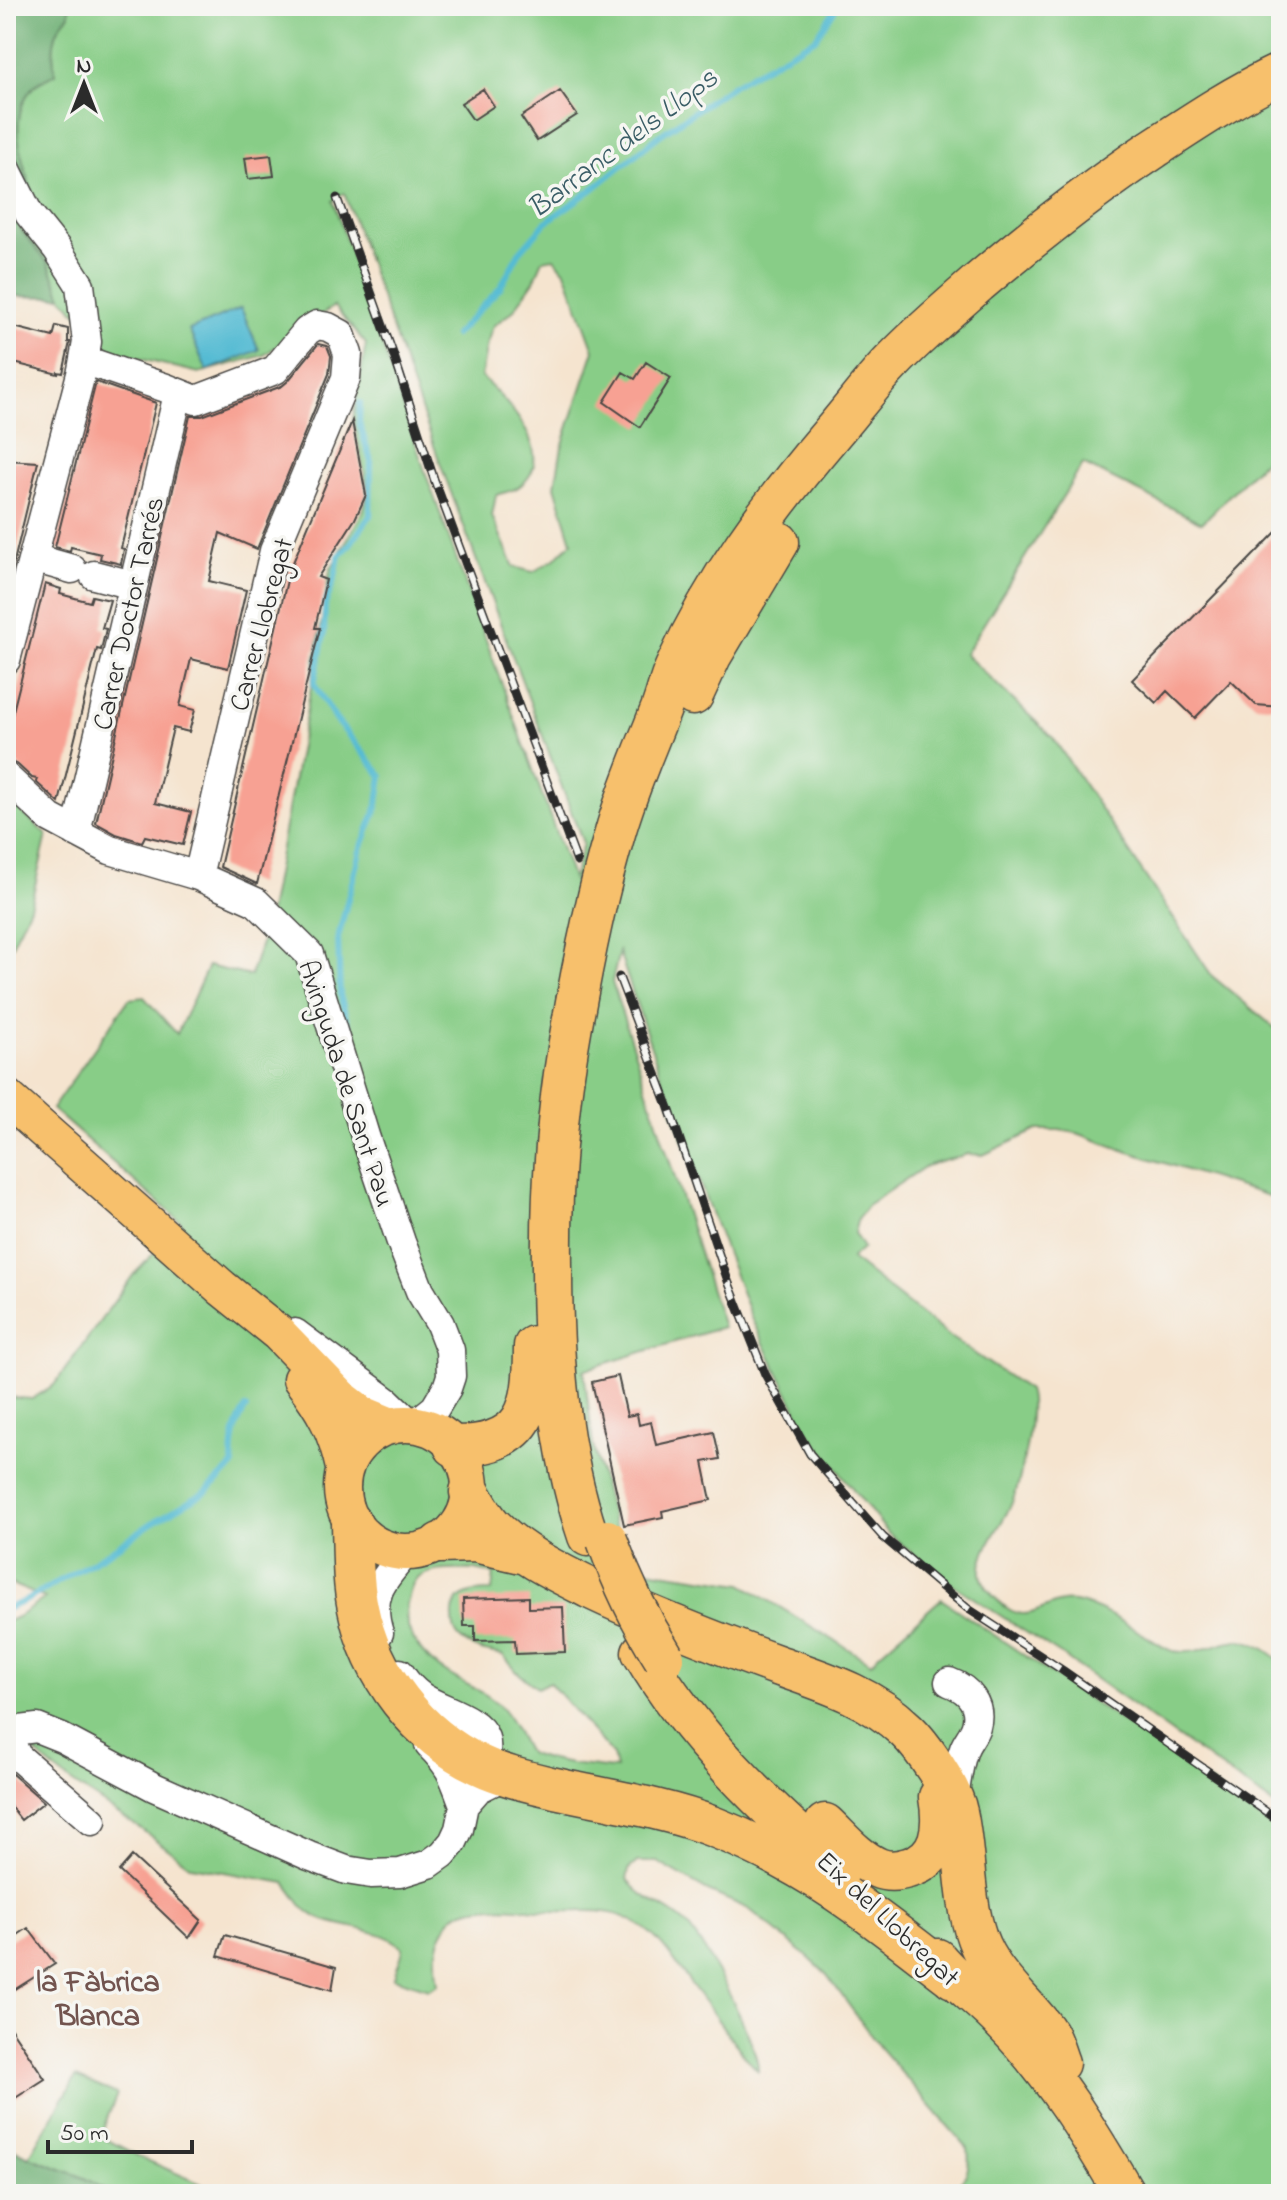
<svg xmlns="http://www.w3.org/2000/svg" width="1287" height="2200" font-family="'Indie Flower',sans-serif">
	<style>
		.green { fill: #88cd87; stroke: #5a7c59; stroke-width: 2; fill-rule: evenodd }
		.forest { fill: #6eb074; stroke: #4c6e50; stroke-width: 2 }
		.water { fill: #55bbd3; stroke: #40737f; stroke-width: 2 }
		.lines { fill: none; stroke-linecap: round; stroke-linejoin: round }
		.stream { stroke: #55bbd3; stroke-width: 6 }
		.building { fill: #f7a193 }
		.minor-casing { stroke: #494744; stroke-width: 31 }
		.major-casing { stroke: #494744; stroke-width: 39 }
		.highway-casing { stroke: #494744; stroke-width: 43 }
		.minor { stroke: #fff; stroke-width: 28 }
		.major { stroke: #f7c06c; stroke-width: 36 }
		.highway { stroke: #f7c06c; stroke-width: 40 }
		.rail-casing { stroke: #2b2b2b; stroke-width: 9 }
		.rail { stroke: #f6f6f2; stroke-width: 6; stroke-dasharray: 18; stroke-linecap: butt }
		.highway-bridge-casing { stroke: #494744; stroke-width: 43; stroke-linecap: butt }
		.highway-bridge { stroke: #f7c06c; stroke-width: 40 }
		.labels { text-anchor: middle; stroke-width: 7; stroke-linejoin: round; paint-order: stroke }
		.street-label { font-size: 28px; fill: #2b2b2b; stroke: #f6f6f2 }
		.water-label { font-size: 30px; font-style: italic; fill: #3a5d66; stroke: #f6f6f2 }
		.neighbourhood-label { font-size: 30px; font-weight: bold; fill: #72544f; stroke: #f6f6f2 }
	</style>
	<rect width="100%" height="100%" fill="#f6f6f2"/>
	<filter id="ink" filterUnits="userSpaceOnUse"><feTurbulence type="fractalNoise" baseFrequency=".0125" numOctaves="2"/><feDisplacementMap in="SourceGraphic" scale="16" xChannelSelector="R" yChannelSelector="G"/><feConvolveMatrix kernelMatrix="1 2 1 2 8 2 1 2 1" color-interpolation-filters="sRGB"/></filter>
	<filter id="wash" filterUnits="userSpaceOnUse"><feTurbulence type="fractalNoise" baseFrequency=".006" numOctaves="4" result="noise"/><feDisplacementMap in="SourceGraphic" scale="32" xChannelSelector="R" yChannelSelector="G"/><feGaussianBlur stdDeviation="1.8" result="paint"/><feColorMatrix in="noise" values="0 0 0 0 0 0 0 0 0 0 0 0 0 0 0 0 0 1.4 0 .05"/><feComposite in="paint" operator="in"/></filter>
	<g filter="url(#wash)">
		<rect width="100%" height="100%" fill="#f5e4cf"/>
		<path class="green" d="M69,6H358L362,9L367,6H1281V443L1202,523L1083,464L965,654L1053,738L1212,976L1281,1033V1200L1126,1151L1077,1133L1059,1130H1037L983,1155L968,1154L926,1166L869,1204L858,1218L854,1233L863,1248L851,1259L950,1337L1028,1390C1036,1412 1020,1488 1009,1509C1000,1527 973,1561 983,1581C988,1591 997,1601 1007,1608C1032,1626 1048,1597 1075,1602C1102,1608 1123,1622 1146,1636C1154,1641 1164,1649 1173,1651C1198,1656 1216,1642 1238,1640C1252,1639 1272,1653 1281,1662V1810L1067,1659L946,1580L888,1533L808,1432L752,1320L675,1118L619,952L612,982L723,1327L584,1370L593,1445L614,1525L634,1568L742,1584L871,1663L878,1655L941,1599L1167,1752L1281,1833V2194H947C965,2179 971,2174 968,2149L880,2048L827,1975L808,1957L749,1909L708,1891L657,1862H637L629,1869L627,1879C641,1900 667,1906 685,1923C705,1943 760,2046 758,2071C733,2044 714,2013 691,1984C675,1963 662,1939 639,1925C610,1905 583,1913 551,1911C524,1910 469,1898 450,1920C447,1923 446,1927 444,1931C435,1946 435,1967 438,1984L429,1989L394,1978C396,1966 402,1960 403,1948C381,1926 342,1930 314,1916C301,1909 295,1894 285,1883L191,1866L141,1829L61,1775L6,1727V1622L21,1615L45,1598L6,1582V1397L32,1399L54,1385L134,1274L182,1223L52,1109L129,999L144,997L177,1034L208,966L250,976L266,928L311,687L330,570L363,511L368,492L353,418L366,344L334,306L264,355L199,373L112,352L62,297L48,263L20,229L34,198C22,165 6,117 33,87C38,82 48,78 55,74C52,52 51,32 69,15ZM344,193L444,474L583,843L573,880L428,480L333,201ZM554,258L565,271L594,350L562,447L555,486L572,542L556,558L533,572L514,567L492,516L496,495C503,493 514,491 520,486C560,455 506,400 481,377L487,343L493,326L513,311L534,281L543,260ZM475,1570L494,1574L492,1591C473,1591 451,1593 453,1618C453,1624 454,1631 458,1636C470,1649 487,1652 503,1655L516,1671L537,1688L549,1682L613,1755L616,1769C586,1766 556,1764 528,1753C519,1737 512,1719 499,1705C486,1692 468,1686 452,1676C425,1661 397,1631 409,1597C410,1592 412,1584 416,1580C429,1567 458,1570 475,1570Z
			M6,798L47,835L30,907L6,958Z
			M76,2077L117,2094L100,2136L142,2158L224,2194H114L82,2177L29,2157Z"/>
		<path class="forest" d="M6,6H69V15C51,32 52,52 55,74C48,78 38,82 33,87C6,117 23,165 34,198L20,229L48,263L62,297L6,296Z
			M6,2145L29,2157L82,2177L114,2194H6Z"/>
		<path class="water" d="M241,308L259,350L207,371L189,330Z"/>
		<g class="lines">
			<path class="stream" d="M455,335L500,288L519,253L546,222L594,188L660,135L733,85L816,38L834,11L835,6
				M360,403L359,422L371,461L370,516L348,547L339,556L335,577L325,605L324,634L314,684L336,720L382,776L377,808L360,851L338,938L340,995L364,1083
				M6,1609L27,1600L109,1552L152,1523L206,1492L233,1466C231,1445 234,1426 246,1408"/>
		</g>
		<g id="blocks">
			<path class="building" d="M483,89L494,106L473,120L461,103Z
				M560,91L577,115L537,141L521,117Z
				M271,155L274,176L248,179L245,158Z
				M6,325L53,337L56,326L68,329V342H70L63,373L58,372V374L6,361Z
				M318,344L327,346L331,356L329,374L257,549L220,533L209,581L246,590L228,668L191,659L180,706L195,710L189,732L173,728L155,803L191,812L183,845L145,836L142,842L116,834L96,823L190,416H202L282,386L288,381Z
				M646,362L671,378L640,427L604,402L623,372L635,379Z
				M96,382L156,403L121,548L124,549L121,564L100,559L101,554L71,547L70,551L55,547Z
				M352,421L366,495L355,519L318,577L326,580L315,628H320L257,884L220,867L289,572Z
				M6,460L38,462L12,570H6Z
				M1281,527V707L1256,705L1231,681L1195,718L1167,691L1156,703L1132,680Z
				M45,584L61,589L60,594L90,602L92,596L110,600L102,628L106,629L101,650L97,649L59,803L36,782L37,779L32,778L17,764L6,760V739Z
				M618,1376L627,1416L637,1414L639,1425L651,1422L656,1445L714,1432L720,1459L703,1462L711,1500L662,1511L663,1517L624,1525L592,1382Z
				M529,1597V1608L563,1607L565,1652L516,1654L515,1640L475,1641V1626H464L463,1599Z
				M12,1774L44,1802L21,1820L6,1801V1777Z
				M132,1856L201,1920L189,1938L119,1871Z
				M28,1928L55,1964L6,1995V1943Z
				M225,1935L336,1967L332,1990L218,1956Z
				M6,2021L45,2079L6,2104Z"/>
		</g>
	</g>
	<g filter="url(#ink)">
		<use href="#blocks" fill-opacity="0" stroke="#494744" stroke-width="2"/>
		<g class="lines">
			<defs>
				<path id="minor" d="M6,168L29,214L57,249L80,285L87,342L82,370L6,660
					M84,360L166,388L196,400L275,370L307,331L317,325L328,327L341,334L348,354L346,378L274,551L198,876
					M33,558L72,569
					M94,575L133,585
					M6,777L50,818L110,850L198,876L256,902L309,954L366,1139L401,1242L420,1291L440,1324L450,1350L451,1376L447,1388L435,1408L415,1424
					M76,832L178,394
					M295,1333L388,1402L411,1424
					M379,1633C367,1596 383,1579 406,1553
					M400,1673C406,1683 412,1690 422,1697C439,1709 479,1718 485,1738C489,1751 483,1769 480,1782
					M949,1682C968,1689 982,1704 976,1726C974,1734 967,1741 964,1749C958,1766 956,1783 954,1801
					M429,1745C451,1766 454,1778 464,1805
					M92,1821L17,1756L10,1740L20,1730L37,1728L62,1738L154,1787L309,1856L346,1870L371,1874L400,1873L429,1864L443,1854L453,1842L459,1829L464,1805L478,1789L506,1775"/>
				<path id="major" d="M6,1097L222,1288L278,1333L340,1397L362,1414L391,1426
					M301,1379C325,1410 336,1431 344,1468
					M342 1488a64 64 0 1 1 128 0a64 64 0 1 1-128 0Z"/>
				<path id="highway" d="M693,695L711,656L779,542
					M454,1446C527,1446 534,1409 534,1346
					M470,1492C477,1505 484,1518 494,1528C521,1555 557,1572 591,1589C652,1618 714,1642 777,1665C822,1681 870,1695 906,1730C922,1745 953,1790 957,1812C966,1853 963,1898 977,1938C990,1975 1022,1999 1045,2030C1052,2039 1055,2053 1059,2063
					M352,1524C353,1552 352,1580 358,1608C371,1675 418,1736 480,1765C503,1776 530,1782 555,1788C609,1800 662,1807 714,1827C809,1864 874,1916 953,1978
					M588,1536C559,1450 552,1358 552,1267C551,1193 556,1121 568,1048C580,976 594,903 615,833C627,790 645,750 661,709C666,696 669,681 675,668C715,580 769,507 831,434C852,410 871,383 894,360C920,333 950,308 978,283C1035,235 1090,191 1153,149C1194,122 1236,94 1281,73
					M440,1543L475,1542L522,1553
					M642,1652C691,1736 765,1807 839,1871
					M825,1824C841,1839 857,1859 878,1868C887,1872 898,1871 908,1868C942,1859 944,1826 939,1797
					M937,1959C957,1983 983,2000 1004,2023C1053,2073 1090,2134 1125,2194"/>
			</defs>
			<use href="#minor" class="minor-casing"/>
			<use href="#major" class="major-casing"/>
			<use href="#highway" class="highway-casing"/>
			<use href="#minor" class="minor"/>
			<use href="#major" class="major"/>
			<use href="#highway" class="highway"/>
			<defs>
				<path id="rail" d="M337,198L394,356L434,479L577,862
					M619,977L669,1108L728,1281L765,1374L810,1454L883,1537L967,1608L1062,1670L1281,1822"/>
			</defs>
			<use href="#rail" class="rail-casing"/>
			<use href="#rail" class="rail"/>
			<defs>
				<path id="highway-bridge" d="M607,1540C622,1582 640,1620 664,1658"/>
			</defs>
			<use href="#highway-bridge" class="highway-bridge-casing"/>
			<use href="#highway-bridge" class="highway-bridge"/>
		</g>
	</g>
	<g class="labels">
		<g class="street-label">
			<text transform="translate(127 613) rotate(-77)" y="10">Carrer Doctor Tarrés</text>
			<text transform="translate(260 624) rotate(-75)" y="10">Carrer Llobregat</text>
			<text transform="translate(348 1083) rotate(72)" y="10">Avinguda de Sant Pau</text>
			<text transform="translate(889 1918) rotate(43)" y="10">Eix del Llobregat</text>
		</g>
		<g class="water-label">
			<text transform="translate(622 142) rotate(-37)" y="10">Barranc dels Llops</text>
		</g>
		<g class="neighbourhood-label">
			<text x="98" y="1991">la Fàbrica<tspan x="98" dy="34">Blanca</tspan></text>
		</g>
	</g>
	<rect width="1287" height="2200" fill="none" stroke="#f6f6f2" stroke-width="32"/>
	<g transform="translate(84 84)" stroke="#f6f6f2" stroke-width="6" paint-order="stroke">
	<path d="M0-6L14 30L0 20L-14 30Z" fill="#2b2b2b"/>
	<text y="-12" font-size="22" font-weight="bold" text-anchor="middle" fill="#2b2b2b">N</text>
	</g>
	<path d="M48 2140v12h144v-12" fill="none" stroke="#2b2b2b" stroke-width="4"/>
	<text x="60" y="2140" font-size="24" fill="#2b2b2b" stroke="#f6f6f2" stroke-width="6" paint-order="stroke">50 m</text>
</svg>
